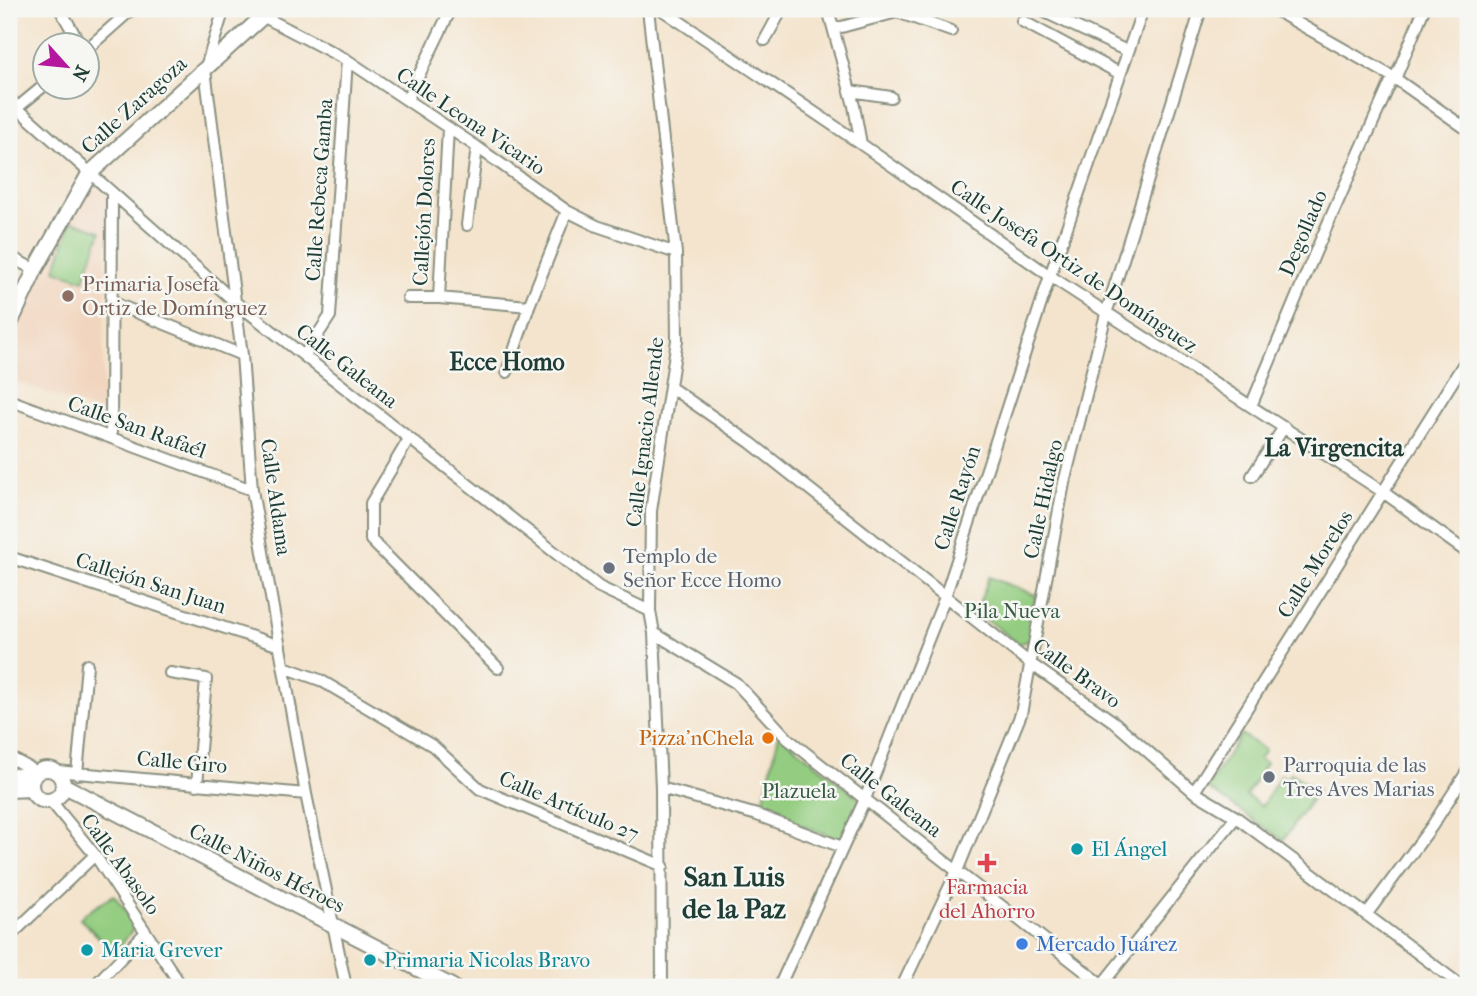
<svg xmlns="http://www.w3.org/2000/svg" width="1477" height="996" font-family="'IM FELL French Canon',serif">
	<style>
		.built { fill: #f2d5be }
		.green { fill: #94cd81; stroke: #5a855a; stroke-width: 2 }
		.lines { fill: none; stroke-linecap: round; stroke-linejoin: round }
		.minor-casing { stroke: #8a9080; stroke-width: 14 }
		.tertiary-casing { stroke: #8a9080; stroke-width: 18 }
		.minor { stroke: #fff; stroke-width: 10 }
		.tertiary { stroke: #fff; stroke-width: 14 }
		.education-dot { fill: #8d6e63; stroke: #f6f6f2; stroke-width: 2.5 }
		.worship-dot { fill: #6b7280; stroke: #f6f6f2; stroke-width: 2.5 }
		.food-dot { fill: #e8710a; stroke: #f6f6f2; stroke-width: 2.5 }
		.culture-dot { fill: #0f9aa8; stroke: #f6f6f2; stroke-width: 2.5 }
		.health-dot { fill: #e0444e; stroke: #f6f6f2; stroke-width: 2.5 }
		.shop-dot { fill: #3f7fe0; stroke: #f6f6f2; stroke-width: 2.5 }
		.labels { text-anchor: middle; stroke-width: 5; stroke-linejoin: round; paint-order: stroke }
		.street-label { font-size: 21px; fill: #1f3d34; stroke: #f6f6f2 }
		.education-label { font-size: 21px; fill: #785e54; stroke: #f6f6f2; text-anchor: start }
		.worship-label { font-size: 21px; fill: #5b616d; stroke: #f6f6f2; text-anchor: start }
		.park-label { font-size: 21px; fill: #365a43; stroke: #f6f6f2 }
		.food-label { font-size: 21px; fill: #c56008; stroke: #f6f6f2; text-anchor: end }
		.culture-label { font-size: 21px; fill: #0d838f; stroke: #f6f6f2; text-anchor: start }
		.health-label { font-size: 21px; fill: #be3a42; stroke: #f6f6f2 }
		.shop-label { font-size: 21px; fill: #366cbe; stroke: #f6f6f2; text-anchor: start }
		.quarter-label { font-size: 24px; font-weight: bold; fill: #1f3d34; stroke: #f6f6f2 }
		.district-label { font-size: 28px; font-weight: bold; fill: #1f3d34; stroke: #f6f6f2 }
	</style>
	<rect width="100%" height="100%" fill="#f6f6f2"/>
	<filter id="ink" filterUnits="userSpaceOnUse"><feTurbulence type="fractalNoise" baseFrequency=".0143" numOctaves="2"/><feDisplacementMap in="SourceGraphic" scale="14" xChannelSelector="R" yChannelSelector="G"/><feConvolveMatrix kernelMatrix="1 2 1 2 8 2 1 2 1" color-interpolation-filters="sRGB"/></filter>
	<filter id="wash" filterUnits="userSpaceOnUse"><feTurbulence type="fractalNoise" baseFrequency=".00686" numOctaves="4" result="noise"/><feDisplacementMap in="SourceGraphic" scale="28" xChannelSelector="R" yChannelSelector="G"/><feGaussianBlur stdDeviation="1.57" result="paint"/><feColorMatrix in="noise" values="0 0 0 0 0 0 0 0 0 0 0 0 0 0 0 0 0 1.4 0 .05"/><feComposite in="paint" operator="in"/></filter>
	<g filter="url(#wash)">
		<rect width="100%" height="100%" fill="#f4e4cd"/>
		<path class="built" d="M92,185L108,196L102,413L9,379V336L13,325L18,326L43,267Z"/>
		<path class="green" d="M72,221L101,231L84,280L55,270Z
			M989,577L1038,596L1030,640L1019,644L976,612Z
			M779,734L862,801L841,840L761,811Z
			M1241,734L1265,750L1259,759L1266,763L1246,796L1262,806L1281,775L1287,779L1291,773L1318,790L1283,840L1207,788Z
			M114,895L136,925L118,949H111L80,919L84,914Z"/>
	</g>
	<g filter="url(#ink)">
		<g class="lines">
			<defs>
				<path id="minor" d="M60,9L81,46
					M224,9L205,70L242,355L252,490L306,794L346,987
					M249,9L347,60L477,147L567,211L597,226L676,253
					M648,9L676,253L677,340L651,511L650,611L654,633L661,788L662,987
					M661,9L861,144L1050,276L1383,492L1468,553
					M828,9L854,106L861,144
					M1038,9L1127,51
					M1273,9L1393,77L1468,130
					M1022,21L1119,73
					M834,29L897,12L951,31
					M765,40L782,9
					M88,48L132,9
					M1395,79L1424,9
					M850,91L891,97
					M9,97L17,108L234,301L599,587L650,611
					M407,100L451,9
					M17,108L46,84
					M467,225L477,147
					M9,256L35,270
					M408,298H439L529,306
					M439,298L448,128
					M111,302L242,355
					M304,356L330,316L347,60
					M507,372L529,306L567,211
					M670,387L751,443L1031,664L1114,722L1194,792L1236,817L1463,987
					M9,400L252,490
					M1251,406L1315,253L1393,77
					M111,438L112,193
					M409,439L371,503V540L498,668
					M1252,476L1284,427
					M9,557L280,646
					M654,633L736,683L788,739L1105,987
					M284,667L320,680L433,746L480,789L663,866
					M170,673L206,679L197,785
					M9,757L37,772
					M56,771L306,794
					M77,774L87,665
					M661,788L757,815L842,847
					M1194,792L1468,357
					M50,800L95,855L182,987
					M1366,915L1432,826L1468,770
					M9,937L95,855
					M93,987L146,932
					M779,987L865,799L945,597L1050,276L1143,9
					M902,987L957,871L1021,714L1064,483L1106,314L1201,9
					M1100,987L1236,817"/>
				<path id="tertiary" d="M9,326L35,270L89,174L271,9
					M31 785a16 16 0 1 1 32 0a16 16 0 1 1-32 0Z
					M9,776L34,775
					M63,785L453,987
					M9,790L31,789"/>
			</defs>
			<use href="#minor" class="minor-casing"/>
			<use href="#tertiary" class="tertiary-casing"/>
			<use href="#minor" class="minor"/>
			<use href="#tertiary" class="tertiary"/>
		</g>
	</g>
	<circle class="education-dot" cx="68" cy="296" r="7"/>
	<g class="worship-dot">
		<circle cx="609" cy="568" r="7"/>
		<circle cx="1269" cy="777" r="7"/>
	</g>
	<circle class="food-dot" cx="768" cy="738" r="7"/>
	<g class="culture-dot">
		<circle cx="1077" cy="849" r="7"/>
		<circle cx="87" cy="950" r="7"/>
		<circle cx="370" cy="960" r="7"/>
	</g>
	<path class="health-dot" d="M983.5 852.5h7v7h7v7h-7v7h-7v-7h-7v-7h7z"/>
	<circle class="shop-dot" cx="1022" cy="944" r="7"/>
	<g class="labels">
		<g class="street-label">
			<text transform="translate(134 105) rotate(-42)" y="7">Calle Zaragoza</text>
			<text transform="translate(471 121) rotate(34)" y="7">Calle Leona Vicario</text>
			<text transform="translate(319 190) rotate(-86)" y="7">Calle Rebeca Gamba</text>
			<text transform="translate(424 212) rotate(-87)" y="7">Callejón Dolores</text>
			<text transform="translate(1303 233) rotate(-67)" y="7">Degollado</text>
			<text transform="translate(1074 266) rotate(34)" y="7">Calle Josefa Ortiz de Domínguez</text>
			<text transform="translate(347 366) rotate(38)" y="7">Calle Galeana</text>
			<text transform="translate(137 427) rotate(20)" y="7">Calle San Rafaél</text>
			<text transform="translate(645 432) rotate(-83)" y="7">Calle Ignacio Allende</text>
			<text transform="translate(276 497) rotate(82)" y="7">Calle Aldama</text>
			<text transform="translate(957 498) rotate(-72)" y="7">Calle Rayón</text>
			<text transform="translate(1043 499) rotate(-78)" y="7">Calle Hidalgo</text>
			<text transform="translate(1315 564) rotate(-58)" y="7">Calle Morelos</text>
			<text transform="translate(151 583) rotate(18)" y="7">Callejón San Juan</text>
			<text transform="translate(1077 673) rotate(36)" y="7">Calle Bravo</text>
			<text transform="translate(182 762) rotate(5)" y="7">Calle Giro</text>
			<text transform="translate(891 795) rotate(38)" y="7">Calle Galeana</text>
			<text transform="translate(569 806) rotate(23)" y="7">Calle Artículo 27</text>
			<text transform="translate(121 864) rotate(54)" y="7">Calle Abasolo</text>
			<text transform="translate(267 868) rotate(27)" y="7">Calle Niños Héroes</text>
		</g>
		<g class="education-label">
			<text x="82" y="291">Primaria Josefa<tspan x="82" dy="24">Ortiz de Domínguez</tspan></text>
		</g>
		<g class="worship-label">
			<text x="623" y="563">Templo de<tspan x="623" dy="24">Señor Ecce Homo</tspan></text>
			<text x="1283" y="772">Parroquia de las<tspan x="1283" dy="24">Tres Aves Marias</tspan></text>
		</g>
		<g class="park-label">
			<text x="1012" y="618">Pila Nueva</text>
			<text x="799" y="798">Plazuela</text>
		</g>
		<g class="food-label">
			<text x="754" y="745">Pizza'nChela</text>
		</g>
		<g class="culture-label">
			<text x="1091" y="856">El Ángel</text>
			<text x="101" y="957">Maria Grever</text>
			<text x="384" y="967">Primaria Nicolas Bravo</text>
		</g>
		<g class="health-label">
			<text x="987" y="894">Farmacia<tspan x="987" dy="24">del Ahorro</tspan></text>
		</g>
		<g class="shop-label">
			<text x="1036" y="951">Mercado Juárez</text>
		</g>
		<g class="quarter-label">
			<text x="507" y="370">Ecce Homo</text>
			<text x="1334" y="456">La Virgencita</text>
		</g>
		<g class="district-label">
			<text x="734" y="886">San Luis<tspan x="734" dy="32">de la Paz</tspan></text>
		</g>
	</g>
	<rect width="1477" height="996" fill="none" stroke="#f6f6f2" stroke-width="35"/>
	<g transform="translate(66 66) rotate(117)"><circle r="33" fill="#f6f6f2" stroke="#a0aca6" stroke-width="2"/>
	<path d="M0-5L12 26L0 18L-12 26Z" fill="#b5179e"/>
	<text y="-10" font-size="19" font-weight="bold" text-anchor="middle" fill="#1f3d34">N</text>
	</g>
</svg>
